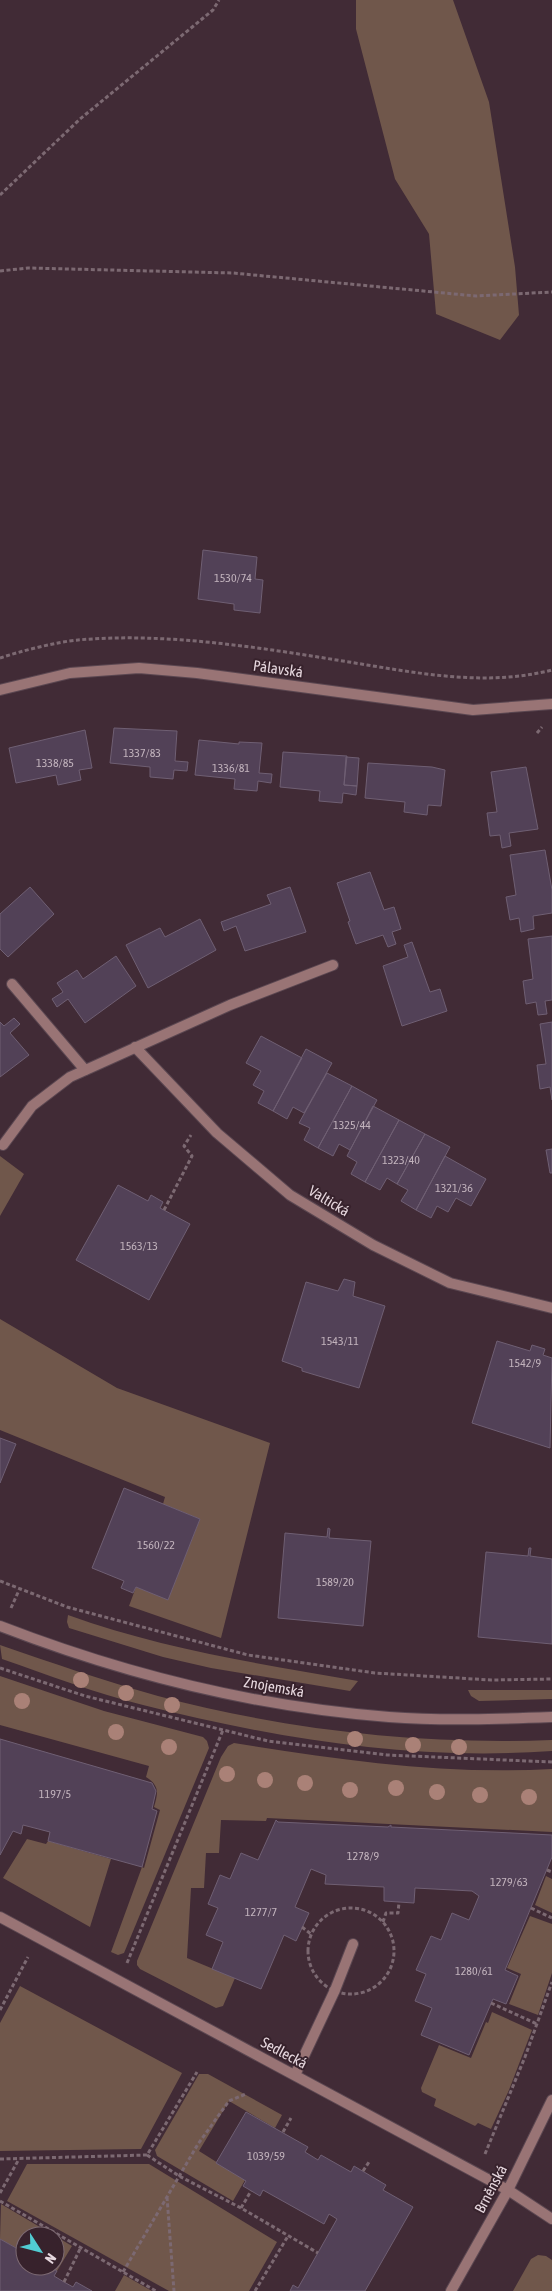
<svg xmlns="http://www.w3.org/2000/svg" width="552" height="2291" font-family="'Asap Condensed',sans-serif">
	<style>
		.green { fill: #70574b }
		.building { fill: #524157; stroke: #6f5f73 }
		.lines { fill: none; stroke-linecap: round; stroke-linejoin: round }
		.lane-casing { stroke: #5b4751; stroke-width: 12 }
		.street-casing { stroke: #5b4751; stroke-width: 12 }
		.path { stroke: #7c6972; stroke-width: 3; stroke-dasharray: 4 2.5; stroke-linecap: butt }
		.lane { stroke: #997475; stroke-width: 10 }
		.street { stroke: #997475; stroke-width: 10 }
		.tree { fill: #aa8177 }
		.labels { text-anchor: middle; stroke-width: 4; stroke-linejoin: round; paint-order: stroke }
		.number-label { font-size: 12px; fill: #c1b2bc }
		.street-label { font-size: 15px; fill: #e6d7de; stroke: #37222c }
	</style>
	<rect width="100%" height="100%" fill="#412b36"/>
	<path class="green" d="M356,0H453L489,102L515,267L519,315L500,340L436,314L429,234L395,179L356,29Z
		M0,1156L24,1174L0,1216Z
		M0,1319L117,1388L270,1443L221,1638L129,1606L136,1587L168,1599L200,1519L163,1504L165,1497L0,1430Z
		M68,1615C162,1649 260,1664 358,1681L350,1691L211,1668L163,1657L69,1628L67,1622Z
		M0,1645C52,1663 105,1681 158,1696C286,1730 421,1745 552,1740V1751C412,1761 278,1739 143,1705C95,1693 48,1675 2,1659Z
		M0,1676L104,1711L203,1737L207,1741L209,1748L124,1953L118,1955L111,1952L142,1867L144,1868L160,1810L154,1807C158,1793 160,1786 146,1777L149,1766L0,1725Z
		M468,1690H552V1699L479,1701L471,1696Z
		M234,1743C339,1760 445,1775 552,1769V1832L267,1818L266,1821L221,1820L219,1853H206L204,1888H191L187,1958L235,1978L223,2006L216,2008L140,1969L137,1965V1961L221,1757L228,1746Z
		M27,1839L46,1844L48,1841L111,1859L90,1927L3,1878Z
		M546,1876L552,1879V1913L535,1905Z
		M530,1916L552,1924V1973L538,2015L509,2004L521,1974L507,1968Z
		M20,1986L182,2073L141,2149L0,2151V2023Z
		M492,2012L532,2030L509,2090L491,2129L478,2123L475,2126L434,2106L436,2099L422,2092L421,2088L439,2045L471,2058L486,2022L488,2023Z
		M199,2074H208L282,2115L275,2128L229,2101L199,2151L245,2180L233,2201L157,2156L155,2150Z
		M27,2164H149L277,2242L249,2291H169L7,2201Z
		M1,2204L72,2246L57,2271L48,2266H55V2236H25V2253L0,2239Z
		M538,2255L546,2256L552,2260V2291H513L531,2259Z
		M124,2275L152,2291H115Z"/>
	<path class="building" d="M203,550L257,557L255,579L263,580L260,613L234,610V604L198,599Z
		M114,728L177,731L175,761L188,762L187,771L174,770L173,779L150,777V767L110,763Z
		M85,730L92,768L79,770L81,780L58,785L56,775L16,783L9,748Z
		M199,740L239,744V742L262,743L259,773L272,774L271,783L258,781L257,791L234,789L235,779L195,775Z
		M283,752L347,756L344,785L357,786L356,795L343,793L342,803L319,801L320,791L280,787Z
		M346,757L359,758L357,786L344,785Z
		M368,763L432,767L445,770L441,806L428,805L427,815L404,812L405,802L365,798Z
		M526,767L538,829L509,833L511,846L502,848L500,835L490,836L487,813L497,812L491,772Z
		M545,850L552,890V913L533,916L534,929L521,932L519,918L510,920L506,897L516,895L510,855Z
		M370,872L384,910L394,907L401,929L392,932L396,944L388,947L383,935L356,944L348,922L350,921L337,883Z
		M30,887L54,914L8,957L0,949V914Z
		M290,887L306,932L245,951L236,926L224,931L221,922L271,904L267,895Z
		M200,919L216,950L148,988L126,945L160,928L165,937Z
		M552,936V1000L545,1001L547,1014L538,1015L536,1002L526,1004L523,981L533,979L528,939Z
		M412,942L430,992L440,989L447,1011L402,1026L383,966L408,957L404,945Z
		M116,956L136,986L85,1023L68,999L57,1007L52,999L63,992L57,983L77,970L83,979Z
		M14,1018L20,1024L10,1033L29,1055L0,1077V1022L4,1026Z
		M552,1022V1100L550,1087L540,1089L537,1065L546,1064L540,1024Z
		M261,1036L302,1058L273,1111L258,1103L264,1091L253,1085L261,1071L246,1063Z
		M306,1049L332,1063L304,1113L293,1107L287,1119L273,1111Z
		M327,1073L352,1086L318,1148L304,1140L310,1128L299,1123Z
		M352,1086L377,1100L350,1150L339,1144L333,1156L318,1148Z
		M373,1106L399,1120L365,1182L351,1174L357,1162L347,1156Z
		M399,1120L425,1134L397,1184L387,1178L380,1190L365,1182Z
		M425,1134L450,1147L416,1210L401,1201L408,1190L397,1184Z
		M552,1149V1173H550L546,1150Z
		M445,1156L486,1179L471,1206L456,1198L448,1212L437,1206L431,1218L416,1210Z
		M118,1185L148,1201L151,1195L163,1202L160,1208L190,1224L149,1300L76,1260Z
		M344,1279L355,1282L353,1296L385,1306L359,1388L302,1371V1368L282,1361L306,1282L338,1291Z
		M497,1341L530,1351L532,1345L545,1349L543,1355L552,1358L550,1448L472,1423Z
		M0,1438L16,1444L0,1483Z
		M124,1488L200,1519L168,1600L136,1587L133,1593L121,1588L124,1581L92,1568Z
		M328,1528L330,1529L329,1538L371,1541L363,1626L278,1618L285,1533L327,1537Z
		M529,1548H531L530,1556L552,1559V1644L478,1637L486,1552L528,1556Z
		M0,1739L152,1783L156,1791L152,1809L157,1811L142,1867L48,1841L50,1832L23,1825L21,1834L13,1831L0,1855Z
		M276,1820L278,1822L388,1827L391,1825V1827L552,1835V1857L505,1970L518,1976L506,2004L493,1999L469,2055L421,2035L432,2008L415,2001L426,1974L416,1970L431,1936L441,1940L452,1913L469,1920L479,1896L472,1891L415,1888L414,1903L384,1901V1887L325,1884L326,1875L311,1869L295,1907L309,1913L296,1941L284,1935L261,1989L212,1969L223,1942L206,1935L218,1908L208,1904L220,1875L230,1879L241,1853L258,1860Z
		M246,2112L308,2147L305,2152L318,2160L321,2155L351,2172L354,2166L386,2185L383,2190L413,2207L365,2291H290L293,2285L298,2288L337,2219L329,2214L324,2224L263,2190L260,2196L243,2186L246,2181L216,2163Z
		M0,2239L25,2253V2266H48L57,2271L54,2276L64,2282L73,2287L76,2282L92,2291H0Z"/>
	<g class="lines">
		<defs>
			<path id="lane" d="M12,984L85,1070"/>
			<path id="street" d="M0,690L70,673L139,668L197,673L473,710L552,704
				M135,1047L217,1133L290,1195L373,1245L450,1283L552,1308
				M3,1145L32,1106L70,1077L230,1005L333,965
				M0,1626C124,1674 257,1707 389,1717C443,1721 498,1719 552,1717
				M0,1917L508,2190L552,2219
				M295,2075L335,1990L353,1944
				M451,2291L508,2190L552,2100"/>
		</defs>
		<use href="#lane" class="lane-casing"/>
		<use href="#street" class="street-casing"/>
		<path class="path" d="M0,195L80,119L213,10L219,0
			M0,271L28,268L233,273L476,296L552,292
			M0,658C21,651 56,642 78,640C165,632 263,648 349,662C417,673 485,687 552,670
			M537,733L542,727
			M164,1210L192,1156L184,1146L191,1135
			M0,1581L67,1607L248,1655L375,1673L491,1680L552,1679
			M11,1608L20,1588
			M0,1668L85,1696L268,1741L387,1755L552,1762
			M547,1870L552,1872
			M531,1908L552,1918
			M308 1951a43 43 0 1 1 86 0a43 43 0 1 1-86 0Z
			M383,1922L386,1913H398L399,1902
			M302,1927L311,1934
			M127,1963L223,1730
			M491,2003L537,2024
			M0,2010L28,1957
			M283,2132L291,2118
			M485,2154L525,2057L552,1982
			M147,2155L179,2176L241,2208L318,2253
			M0,2159L147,2155L197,2072
			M363,2171L369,2162
			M0,2193L19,2159
			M167,2197L174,2291
			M0,2201L156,2291
			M241,2208L251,2191
			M123,2272L198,2144L229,2101L246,2094
			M64,2282L81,2247
			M255,2291L288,2236"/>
		<use href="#lane" class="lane"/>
		<use href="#street" class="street"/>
	</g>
	<g class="tree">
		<circle cx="81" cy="1680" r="8"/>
		<circle cx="126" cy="1693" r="8"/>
		<circle cx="22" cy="1701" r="8"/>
		<circle cx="172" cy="1705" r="8"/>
		<circle cx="116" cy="1732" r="8"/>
		<circle cx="355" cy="1739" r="8"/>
		<circle cx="413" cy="1745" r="8"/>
		<circle cx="169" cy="1747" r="8"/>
		<circle cx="459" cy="1747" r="8"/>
		<circle cx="227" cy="1774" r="8"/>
		<circle cx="265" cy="1780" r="8"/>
		<circle cx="305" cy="1783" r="8"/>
		<circle cx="396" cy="1788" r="8"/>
		<circle cx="350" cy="1790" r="8"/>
		<circle cx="437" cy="1792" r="8"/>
		<circle cx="480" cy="1795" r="8"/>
		<circle cx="529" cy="1797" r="8"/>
	</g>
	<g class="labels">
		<g class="number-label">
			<text x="233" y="582">1530/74</text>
			<text x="142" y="757">1337/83</text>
			<text x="55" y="767">1338/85</text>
			<text x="231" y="772">1336/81</text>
			<text x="352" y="1129">1325/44</text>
			<text x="401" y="1164">1323/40</text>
			<text x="454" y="1192">1321/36</text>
			<text x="139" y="1250">1563/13</text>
			<text x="340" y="1345">1543/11</text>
			<text x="525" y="1367">1542/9</text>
			<text x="156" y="1549">1560/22</text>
			<text x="335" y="1586">1589/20</text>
			<text x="55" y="1798">1197/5</text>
			<text x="363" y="1860">1278/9</text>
			<text x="509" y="1886">1279/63</text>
			<text x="261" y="1916">1277/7</text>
			<text x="474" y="1975">1280/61</text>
			<text x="266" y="2160">1039/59</text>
		</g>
		<g class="street-label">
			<text transform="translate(278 669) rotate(8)" y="5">Pálavská</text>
			<text transform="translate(329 1201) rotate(31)" y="5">Valtická</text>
			<text transform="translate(274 1687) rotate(10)" y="5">Znojemská</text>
			<text transform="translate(284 2053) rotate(28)" y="5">Sedlecká</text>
			<text transform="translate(491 2189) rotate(-62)" y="5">Brněnská</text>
		</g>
	</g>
	<g transform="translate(40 2251) rotate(126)"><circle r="24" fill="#37222c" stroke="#7d6a73"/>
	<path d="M0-4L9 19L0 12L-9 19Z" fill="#51ccd2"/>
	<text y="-8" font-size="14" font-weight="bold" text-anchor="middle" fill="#e6d7de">N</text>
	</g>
</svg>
